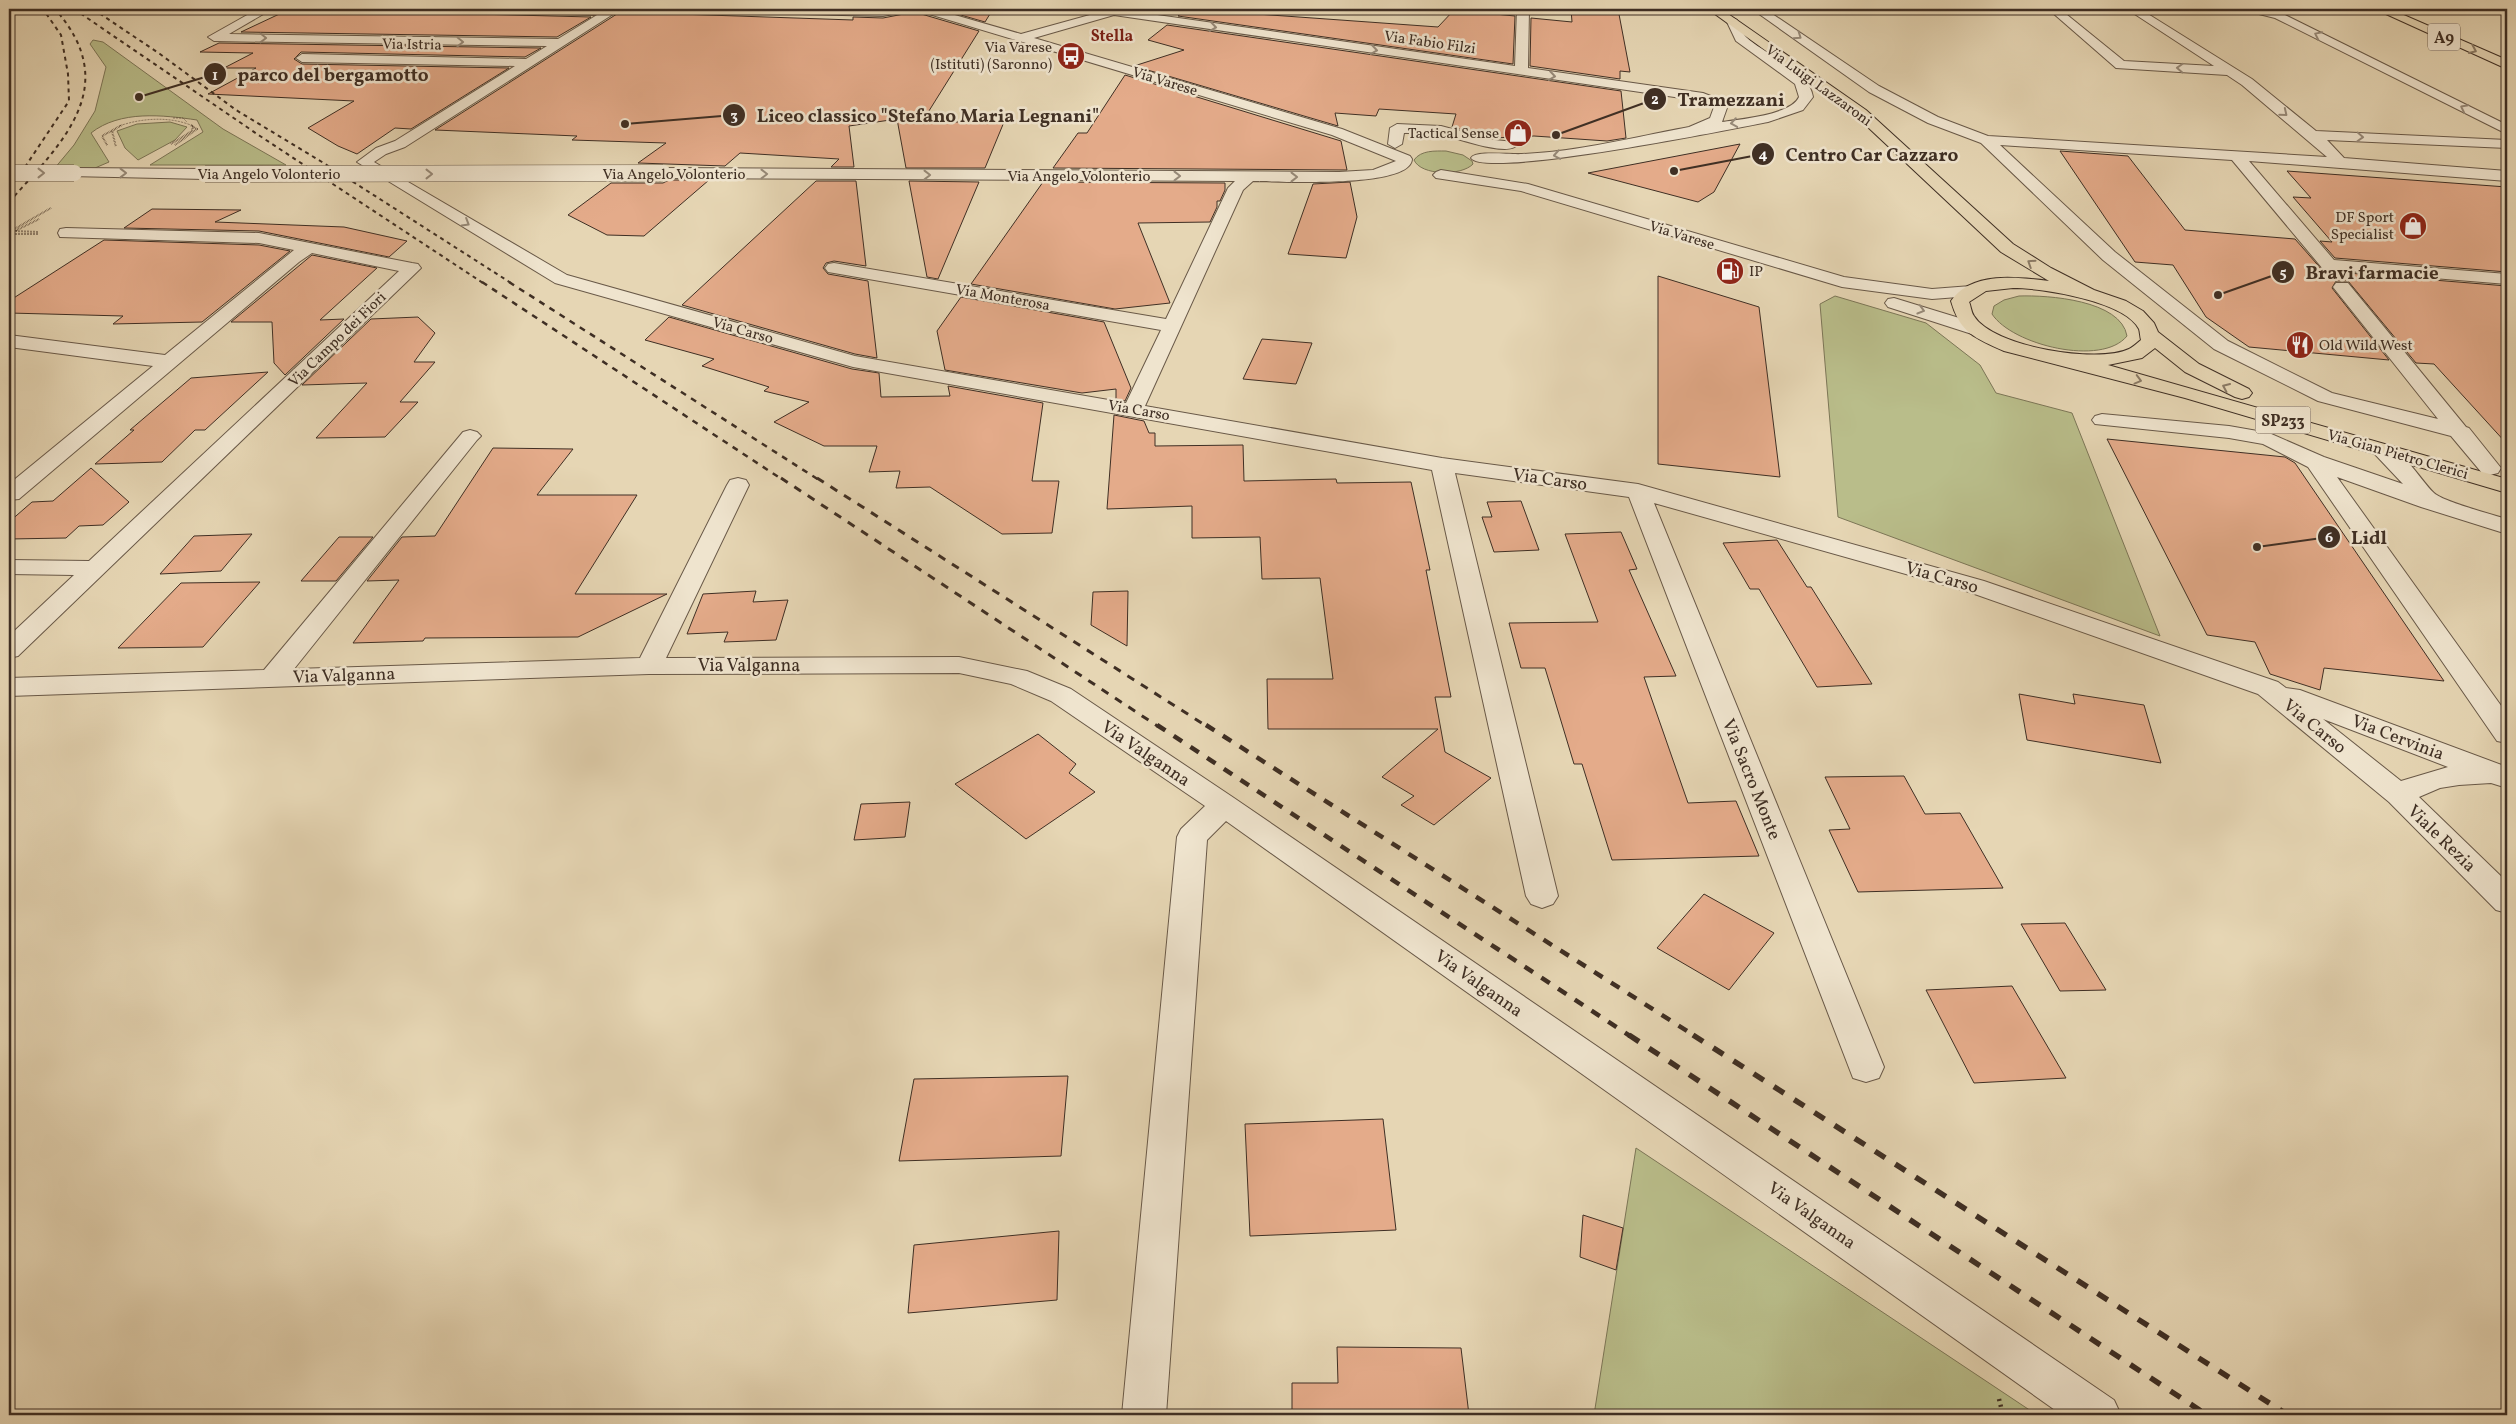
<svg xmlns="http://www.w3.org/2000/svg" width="2516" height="1424" font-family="Vollkorn,serif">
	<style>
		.green { fill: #b9bd8a; stroke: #7c7657 }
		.building { fill: #e4ab8a; stroke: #3f2f24 }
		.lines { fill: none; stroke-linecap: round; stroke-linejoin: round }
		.minor-casing { stroke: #695948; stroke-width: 2 }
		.major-casing { stroke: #3f2f24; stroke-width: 2 }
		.highway-casing { stroke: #3f2f24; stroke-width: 2 }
		.path-far2 { stroke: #3f2f24; stroke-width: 1; stroke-dasharray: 0.5 1; stroke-linecap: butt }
		.path-far1 { stroke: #3f2f24; stroke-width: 2; stroke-dasharray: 0.5 1; stroke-linecap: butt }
		.path { stroke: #3f2f24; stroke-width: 4.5; stroke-dasharray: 2 4; stroke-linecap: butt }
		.minor { fill: #efe4ce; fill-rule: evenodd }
		.major { fill: #e6d6b4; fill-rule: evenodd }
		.highway { fill: #e6d6b4; fill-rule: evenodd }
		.rail-far4 { stroke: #3f2f24; stroke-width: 2; stroke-dasharray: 4 4; stroke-linecap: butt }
		.rail-far3 { stroke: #3f2f24; stroke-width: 2.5; stroke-dasharray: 6 6; stroke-linecap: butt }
		.rail-far2 { stroke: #3f2f24; stroke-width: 3; stroke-dasharray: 8 8; stroke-linecap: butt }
		.rail-far1 { stroke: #3f2f24; stroke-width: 4.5; stroke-dasharray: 10 10; stroke-linecap: butt }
		.rail { stroke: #3f2f24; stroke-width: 5.5; stroke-dasharray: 12 12; stroke-linecap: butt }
		.minor-bridge-casing { stroke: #695948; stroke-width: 17; stroke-linecap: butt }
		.minor-bridge { stroke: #efe4ce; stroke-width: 16 }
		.oneway { stroke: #978a79 }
		.oneway2 { stroke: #8a7a65 }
		.labels { text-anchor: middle; stroke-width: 5; stroke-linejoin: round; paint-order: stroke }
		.far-street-label { font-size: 15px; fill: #3f2f24; stroke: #efe4ce }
		.far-poi-label { font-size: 15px; fill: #3f2f24; stroke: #efe4ce; text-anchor: end }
		.far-neighbourhood-label { font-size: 16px; font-weight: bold; fill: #7a1f14; stroke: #efe4ce }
		.shield { fill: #efe4ce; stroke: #746557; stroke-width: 1 }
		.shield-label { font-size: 16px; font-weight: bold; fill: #3f2f24 }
		.street-label { font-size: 18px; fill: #3f2f24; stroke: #efe4ce }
		.leader { fill: none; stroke: #3f2f24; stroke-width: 2 }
		.callout-dot { fill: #3f2f24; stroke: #efe4ce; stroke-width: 2 }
		.mark-label { font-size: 15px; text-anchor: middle; font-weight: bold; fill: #fff }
		.callout-label { font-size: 19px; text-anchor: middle; font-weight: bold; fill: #3f2f24; stroke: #efe4ce; stroke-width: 5; stroke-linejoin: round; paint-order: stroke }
	</style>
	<rect width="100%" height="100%" fill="#e6d6b4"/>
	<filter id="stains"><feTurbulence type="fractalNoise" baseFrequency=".004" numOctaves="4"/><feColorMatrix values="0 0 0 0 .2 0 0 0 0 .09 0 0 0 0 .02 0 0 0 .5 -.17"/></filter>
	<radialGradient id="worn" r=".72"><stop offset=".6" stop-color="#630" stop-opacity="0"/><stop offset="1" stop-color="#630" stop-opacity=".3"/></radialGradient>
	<path class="green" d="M93,40L103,42L223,129L286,165H150L203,132L197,120C163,115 120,110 91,133L109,162L95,168L54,169L74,145L95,111L106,67L90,44Z
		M170,122L187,127L175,140L138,160L125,148L117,131L137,124Z
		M1446,151L1463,155L1472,161L1473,164C1462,176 1421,176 1414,160C1421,150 1435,151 1446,151Z
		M1835,296L1926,323L1980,365L1996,393L2072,413L2160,636L1838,517L1820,304Z
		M2019,296C2048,295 2121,300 2127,336C2102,367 2012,345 1992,314L1994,306L2004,300Z
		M1636,1148L2037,1415H1594Z"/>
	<path class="building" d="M290,9H467L475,14L591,17L557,37L241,32Z
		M913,9L918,13L979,31L922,122H1004L985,168H906L897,119L849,126L854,167H831L839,159L740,153L725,166L638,163L666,143L572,140L577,136L435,130L620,12L853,20V17L883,18L909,13Z
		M940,9H993L985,22Z
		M1187,9L1438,27L1454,10L1515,16L1513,64L1178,16Z
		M1571,9H1618L1630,72L1620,71V79L1530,66L1531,18L1572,22Z
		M1167,25L1621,91L1626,138L1607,141L1534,136L1494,138L1452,127L1456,114L1379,109L1376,116L1335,113L1338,126L1134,66L1184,50L1148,40Z
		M219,43L541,48L525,57L301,52L294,59L302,64L509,68L411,129L395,128L357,154L338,146L308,128L354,101L208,94L256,68H224L253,53L200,52Z
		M1125,75L1341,141L1347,170L1053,168L1078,133H1087Z
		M1740,144L1714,192L1698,202L1588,173Z
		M2060,151L2128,156L2185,230L2295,239L2323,271L2507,286V444L2434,364L2416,363L2348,281H2336L2332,288L2389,360L2249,347L2206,317L2173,265L2135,262Z
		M2287,171L2507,187V272L2335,258L2320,241L2332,242L2293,197L2311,198Z
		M669,180H709L644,236L607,235L568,215L611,183H663Z
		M816,181H856L866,266L834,261L826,263L823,268L828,274L868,281L877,358L855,354L682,305Z
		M909,181L979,182L938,279L927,277Z
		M1043,182L1225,183V190L1220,201H1217V207L1210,222L1138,223L1170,303L1115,309L971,284Z
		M1350,182L1357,217L1346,258L1288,254L1313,184Z
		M152,209L241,210L215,222L344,227L407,241L389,257L259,231L124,228Z
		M104,240L259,245L290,251L202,322L113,324L123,316L9,313V301Z
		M312,255L377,268L320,320L344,319L285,375L274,363L272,322H231Z
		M1658,276L1759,307L1780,477L1658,464Z
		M961,297L1104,322L1131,388L1125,401L1116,399V389L1082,393L945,370L937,331Z
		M418,317L435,333L414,362H435L400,402H418L385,437L316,438L367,383L302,385L371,319Z
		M669,317L852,369L879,373L881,397L950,396L948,386L1043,403L1032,481H1059L1052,533L1002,534L930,487L896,488L900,471L869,472L877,446H824L774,422L809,402L764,391L769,387L702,366L714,359L645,340Z
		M1262,339L1312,343L1296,384L1243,379Z
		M268,372L205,430H195L162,462L95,464L134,430H130L191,378Z
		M1114,415L1144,421L1149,433H1155V446L1243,445L1244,481L1336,479L1337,483L1411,482L1430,570H1426L1451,697H1435L1445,752L1491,778L1434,825L1401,805L1414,796L1382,777L1438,729H1268L1267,679H1333L1320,578L1262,579L1260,537L1192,538V506L1107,509Z
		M2107,439L2285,457L2295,463L2444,681L2324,668L2320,690L2270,674L2255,642L2207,635Z
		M493,448L573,449L537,495H637L575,594H667L578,637L425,638L423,641L353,643L399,580L367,581L402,537L435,536Z
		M91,468L129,502L103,525L79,526L66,538L9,539V522L32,502L53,501Z
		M1521,501L1539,550L1494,552L1482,517H1492L1487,502Z
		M1621,532L1637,569L1629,570L1676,676L1644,677L1688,803L1736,801L1759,856L1612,860L1582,764H1574L1545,668H1521L1509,623L1598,622L1565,534Z
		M252,534L221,571L160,574L194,536Z
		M339,537H373L336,581H301Z
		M1777,540L1807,587H1811L1872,684L1817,687L1759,589H1750L1723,543Z
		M260,582L203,647L118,648L181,583Z
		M756,591L753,602L788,600L776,640L724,642L728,632L687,634L703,594Z
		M1128,591L1127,646L1091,625L1093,592Z
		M2019,694L2075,704L2073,694L2144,705L2161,763L2027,740Z
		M1038,734L1076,764L1069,773L1095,792L1026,839L955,784Z
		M1904,776L1925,814L1960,813L2003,888L1858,892L1829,830L1850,829L1825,777Z
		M910,802L905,837L854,840L861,804Z
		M1704,894L1774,933L1729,990L1657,948Z
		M2065,923L2106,990L2060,991L2021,924Z
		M2012,986L2066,1078L1974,1083L1926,990Z
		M1068,1076L1061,1156L899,1161L914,1079Z
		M1383,1119L1396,1230L1250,1236L1245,1124Z
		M1583,1215L1623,1228L1616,1270L1580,1257Z
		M1059,1231L1057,1300L908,1313L914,1245Z
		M1337,1347L1461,1348L1469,1415H1292V1383H1338Z"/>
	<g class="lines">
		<defs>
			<path id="minor" d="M258,9H272L229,34L558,39L597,15L475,12L469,9H621L405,147L386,154L374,162L567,275L855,356L1126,403L1161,330L834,273L828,272L825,268L828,264L834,263L1166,319L1228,188L1235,181L663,178L655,173L663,168L1339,172L1373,170L1396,161L1332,135L919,11L917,9H934L1021,34L1097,13L1089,11L1087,9H1115L1515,66L1517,9H1529L1528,68L1703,93L1726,102L1728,105L1722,122C1740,119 1791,115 1799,97L1795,84L1736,41L1727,22L1733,18L1737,20C1740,25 1742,33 1746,37C1765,55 1809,70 1813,97L1803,110L1768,122C1732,129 1485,179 1471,158C1476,150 1511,155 1522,154C1576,152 1635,137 1689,127L1710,118L1714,107L1695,100L1114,15L1034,38L1342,129L1410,156L1412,159C1411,189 1276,181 1253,181L1243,190L1145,406L1442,458L1638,484L1984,581L2278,682L2286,688L2300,690L2507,767V788L2491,783L2459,785L2440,788L2419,797L2507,882V913L2496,910L2389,802L2258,694L1966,591L1654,503L1884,1067L1879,1078L1866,1082L1853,1078L1629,497L1455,473L1558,896L1553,904L1542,908L1531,904L1526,896L1432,470L853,367L555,283L357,162L376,148L395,141L515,66L302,62L296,58L302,54L526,59L547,46L214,41L208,37ZM2323,719L2448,767L2401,781Z
				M710,9L883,10L911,9L909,11L883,16L716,12Z
				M1752,9H1765L1879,86L1938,117L1988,136L2327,157L2242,85L2227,75L2116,68L2054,14L2058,9H2074L2066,14L2124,61L2214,66L2127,9H2140L2252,79L2316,131L2507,140V148L2327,140L2344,158L2507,171V181L2249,161L2334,260L2507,274V284L2323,269L2232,160L2000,145L2115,252L2228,341L2332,393L2438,419L2333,287L2336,283H2348L2466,427L2469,428L2501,468L2498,473L2490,475L2482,473L2451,436L2318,401L2214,349L2103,260L1981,143L1928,123L1869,92Z
				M2220,9H2264L2283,14L2507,125V134L2275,18L2255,13L2226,12Z
				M1397,124L1441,126L1494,140L1515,142L1517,145C1508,157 1457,138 1443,135C1430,132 1416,133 1404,133L1402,144L1395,148L1388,144L1390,128Z
				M74,168L205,169L213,174L205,179L69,176L66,173Z
				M1441,170L1528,184L1844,277L1932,289L1971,286L1977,287L1980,291L1977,295L1971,296L1932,299L1842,287L1521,191L1436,178L1433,175L1436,172Z
				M66,228L259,233L412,263L418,264L421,268L18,656L9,658V636L74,575L9,574V560L89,561L399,271L312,253L299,262L19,499L9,500V484L153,366L9,347V335L165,355L294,250L259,243L60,237L58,233L60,229Z
				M1894,298L1982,325L1984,329L1982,333L1975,335L1888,307L1885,303L1888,299Z
				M2102,414L2229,426L2269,433L2324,457L2403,484L2370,449L2373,444C2398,438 2418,478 2434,493C2442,501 2493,515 2507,519V534L2421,507L2337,477L2507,714V743L2497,741L2308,467L2263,444L2229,438L2095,424L2092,420L2095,416Z
				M470,430L477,432L481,436L477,440L294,669L640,658L727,485L730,480L738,478L746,480L749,485L666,658L959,657L1027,671L1071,689L1234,798L2114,1400L2121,1415H2062L1226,821L1207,840L1166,1415H1122L1177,837L1181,829L1205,806L1051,701L1011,684L959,673L649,674L9,696V678L264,670L463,432Z"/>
			<path id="major" d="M1708,9H1721L1866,110L2013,244L2051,268L2094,290L2126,301L2143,311L2154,323L2158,332L2199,364L2249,389L2252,393L2249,397L2242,399L2235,397L2185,372L2155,348L2142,358L2108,365L2507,479V493L2185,398L2004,351C1975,338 1960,333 1951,301C1971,271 2018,277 2049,281L2001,252L1856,116ZM2013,288C2042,288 2125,301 2139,329C2140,332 2140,337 2141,340C2137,343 2133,347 2129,349C2098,364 1993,347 1974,316C1971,312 1971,306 1969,302L1986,291Z"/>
			<path id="highway" d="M2375,9H2390L2507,60V69Z"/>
		</defs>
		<use href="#minor" class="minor-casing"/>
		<use href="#major" class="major-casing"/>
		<use href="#highway" class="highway-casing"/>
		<path class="path-far2" d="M173,118H183L187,122
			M119,126C142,118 170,116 193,126"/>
		<path class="path-far1" d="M116,129L112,131L116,147
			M171,144L192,131L193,126L190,125
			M107,145L102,136L122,125
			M175,145L197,129L192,126
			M9,232L51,208
			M38,232L15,231L39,219
			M9,234H38"/>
		<path class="path" d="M1999,1399L2003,1415"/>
		<use href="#minor" class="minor"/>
		<use href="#major" class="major"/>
		<use href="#highway" class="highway"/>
		<path class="rail-far4" d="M74,9L260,136L483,283
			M93,9L160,54L236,110L322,162L511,283
			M9,185L25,167L69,101L68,74L61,35L43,9
			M9,202C63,142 123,86 55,9"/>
		<path class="rail-far3" d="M482,282L783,480
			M509,282L819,480"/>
		<path class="rail-far2" d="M781,478L1159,727
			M817,478L1208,727"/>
		<path class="rail-far1" d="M1157,725L1630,1036
			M1206,725L1695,1036"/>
		<path class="rail" d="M1629,1035L2207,1415
			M1693,1035L2288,1415"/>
		<defs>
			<path id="minor-bridge" d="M9,173H74
				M205,174L663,173"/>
		</defs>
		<use href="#minor-bridge" class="minor-bridge-casing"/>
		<use href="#minor-bridge" class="minor-bridge"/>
	</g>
	<defs><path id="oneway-chevron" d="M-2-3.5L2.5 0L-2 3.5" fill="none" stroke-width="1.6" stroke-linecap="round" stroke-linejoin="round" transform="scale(1.25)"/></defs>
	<g class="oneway">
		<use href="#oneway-chevron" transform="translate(1213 27) rotate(8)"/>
		<use href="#oneway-chevron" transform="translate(2318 35) rotate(-154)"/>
		<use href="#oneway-chevron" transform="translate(1798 36) rotate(35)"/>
		<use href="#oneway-chevron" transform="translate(263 38) rotate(1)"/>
		<use href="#oneway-chevron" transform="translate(460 42) rotate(1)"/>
		<use href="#oneway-chevron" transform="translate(1374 50) rotate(8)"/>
		<use href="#oneway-chevron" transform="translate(2180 68) rotate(-177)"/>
		<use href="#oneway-chevron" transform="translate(1552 76) rotate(8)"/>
		<use href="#oneway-chevron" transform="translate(2464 108) rotate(-153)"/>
		<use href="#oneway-chevron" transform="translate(2284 113) rotate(39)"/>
		<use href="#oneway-chevron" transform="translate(1734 123) rotate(171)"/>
		<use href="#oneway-chevron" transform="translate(2360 137) rotate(3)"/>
		<use href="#oneway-chevron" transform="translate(1557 155) rotate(170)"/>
		<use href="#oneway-chevron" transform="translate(41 173)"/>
		<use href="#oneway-chevron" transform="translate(123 173)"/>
		<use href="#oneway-chevron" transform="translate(429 174)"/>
		<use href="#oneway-chevron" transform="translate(764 174)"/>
		<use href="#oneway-chevron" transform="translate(927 175)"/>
		<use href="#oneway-chevron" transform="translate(1177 176)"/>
		<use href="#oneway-chevron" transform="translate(1294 177)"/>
		<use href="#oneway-chevron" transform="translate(466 223) rotate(31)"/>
		<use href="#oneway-chevron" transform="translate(1921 310) rotate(16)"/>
	</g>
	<g class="oneway2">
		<use href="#oneway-chevron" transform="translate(2473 50) rotate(24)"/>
		<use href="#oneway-chevron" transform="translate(2031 263) rotate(-147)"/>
		<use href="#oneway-chevron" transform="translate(2138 380) rotate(15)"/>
		<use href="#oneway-chevron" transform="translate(2226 387) rotate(-156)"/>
	</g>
	<defs>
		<symbol id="bus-disc" viewBox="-11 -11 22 22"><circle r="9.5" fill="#8f2418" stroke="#efe4ce"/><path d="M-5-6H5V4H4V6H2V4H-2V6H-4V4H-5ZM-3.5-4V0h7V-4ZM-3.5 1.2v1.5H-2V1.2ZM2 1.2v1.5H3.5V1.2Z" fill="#fff"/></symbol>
		<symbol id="shop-disc" viewBox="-11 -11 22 22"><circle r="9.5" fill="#8f2418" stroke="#efe4ce"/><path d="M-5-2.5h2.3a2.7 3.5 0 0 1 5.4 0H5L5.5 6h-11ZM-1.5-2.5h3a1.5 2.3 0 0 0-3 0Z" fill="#fff"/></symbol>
		<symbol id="fuel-disc" viewBox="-11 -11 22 22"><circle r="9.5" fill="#8f2418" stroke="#efe4ce"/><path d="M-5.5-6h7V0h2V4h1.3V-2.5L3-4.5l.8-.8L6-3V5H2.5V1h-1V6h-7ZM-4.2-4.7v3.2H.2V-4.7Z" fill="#fff"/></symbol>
		<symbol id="restaurant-disc" viewBox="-11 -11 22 22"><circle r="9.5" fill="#8f2418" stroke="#efe4ce"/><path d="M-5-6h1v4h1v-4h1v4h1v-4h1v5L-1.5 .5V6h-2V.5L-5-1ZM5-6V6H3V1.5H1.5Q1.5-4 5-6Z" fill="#fff"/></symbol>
	</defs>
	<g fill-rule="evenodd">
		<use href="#bus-disc" x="1055" y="40" width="32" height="32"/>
		<use href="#shop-disc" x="1502" y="117" width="32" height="32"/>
		<use href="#shop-disc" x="2397" y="210" width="32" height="32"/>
		<use href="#fuel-disc" x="1714" y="255" width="32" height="32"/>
		<use href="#restaurant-disc" x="2284" y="329" width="32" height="32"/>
	</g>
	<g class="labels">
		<g class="far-street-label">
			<text transform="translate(1430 42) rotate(8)" y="5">Via Fabio Filzi</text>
			<text transform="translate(412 44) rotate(1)" y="5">Via Istria</text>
			<text transform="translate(1165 81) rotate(17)" y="5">Via Varese</text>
			<text transform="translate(1819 85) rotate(36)" y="5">Via Luigi Lazzaroni</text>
			<text x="269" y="179">Via Angelo Volonterio</text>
			<text x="674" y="179">Via Angelo Volonterio</text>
			<text x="1079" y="181">Via Angelo Volonterio</text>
			<text transform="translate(1682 235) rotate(17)" y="5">Via Varese</text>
			<text transform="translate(1003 297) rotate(10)" y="5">Via Monterosa</text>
			<text transform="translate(743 330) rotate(16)" y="5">Via Carso</text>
			<text transform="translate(337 339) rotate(-44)" y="5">Via Campo dei Fiori</text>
			<text transform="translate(1139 410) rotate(10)" y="5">Via Carso</text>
			<text transform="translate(2398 454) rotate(16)" y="5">Via Gian Pietro Clerici</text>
		</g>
		<g class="far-poi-label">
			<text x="1052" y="52">Via Varese<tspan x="1052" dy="17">(Istituti) (Saronno)</tspan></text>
			<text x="1499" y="138">Tactical Sense</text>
			<text x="2394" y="222">DF Sport<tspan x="2394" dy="17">Specialist</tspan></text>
			<text x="1749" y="276" text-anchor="start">IP</text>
			<text x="2319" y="350" text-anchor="start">Old Wild West</text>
		</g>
		<g class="far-neighbourhood-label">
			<text x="1112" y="41">Stella</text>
		</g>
		<g class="shield">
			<rect x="2428" y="23.5" width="32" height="27" rx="4"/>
			<rect x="2255.5" y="406.5" width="55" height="27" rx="4"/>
		</g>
		<g class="shield-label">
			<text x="2444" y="43">A9</text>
			<text x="2283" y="426">SP233</text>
		</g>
		<g class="street-label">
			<text transform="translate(1550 479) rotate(8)" y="6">Via Carso</text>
			<text transform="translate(1942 577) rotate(16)" y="6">Via Carso</text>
			<text x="749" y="671">Via Valganna</text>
			<text transform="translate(344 675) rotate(-2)" y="6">Via Valganna</text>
			<text transform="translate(2315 726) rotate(39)" y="6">Via Carso</text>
			<text transform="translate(2398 737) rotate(21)" y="6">Via Cervinia</text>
			<text transform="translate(1146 753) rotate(34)" y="6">Via Valganna</text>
			<text transform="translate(1752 779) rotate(68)" y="6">Via Sacro Monte</text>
			<text transform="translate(2442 838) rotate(44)" y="6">Viale Rezia</text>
			<text transform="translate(1479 983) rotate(35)" y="6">Via Valganna</text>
			<text transform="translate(1812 1215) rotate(35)" y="6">Via Valganna</text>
		</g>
	</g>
	<path class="leader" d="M139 97L215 74M1556 135L1655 99M625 124L734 115M1674 171L1763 154M2218 295L2283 272M2257 547L2329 537"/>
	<g class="callout-dot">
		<circle cx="139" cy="97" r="5"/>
		<circle cx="1556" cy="135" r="5"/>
		<circle cx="625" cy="124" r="5"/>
		<circle cx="1674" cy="171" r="5"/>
		<circle cx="2218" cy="295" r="5"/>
		<circle cx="2257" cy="547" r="5"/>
		<circle cx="215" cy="74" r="12"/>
		<circle cx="1655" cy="99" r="12"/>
		<circle cx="734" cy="115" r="12"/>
		<circle cx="1763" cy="154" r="12"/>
		<circle cx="2283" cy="272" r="12"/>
		<circle cx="2329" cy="537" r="12"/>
	</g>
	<g class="mark-label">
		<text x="215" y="80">1</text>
		<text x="1655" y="104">2</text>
		<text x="734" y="120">3</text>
		<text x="1763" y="159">4</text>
		<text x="2283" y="277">5</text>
		<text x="2329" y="542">6</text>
	</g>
	<g class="callout-label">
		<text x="333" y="81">parco del bergamotto</text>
		<text x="1731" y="106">Tramezzani</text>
		<text x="928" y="122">Liceo classico "Stefano Maria Legnani"</text>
		<text x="1872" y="161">Centro Car Cazzaro</text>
		<text x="2372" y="279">Bravi farmacie</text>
		<text x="2369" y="544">Lidl</text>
	</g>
	<rect width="2516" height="1424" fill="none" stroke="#e6d6b4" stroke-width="30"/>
	<rect x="10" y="10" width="2496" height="1404" fill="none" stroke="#3f2f24" stroke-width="2.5"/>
	<rect x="15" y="15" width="2486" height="1394" fill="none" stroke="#3f2f24"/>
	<rect width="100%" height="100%" filter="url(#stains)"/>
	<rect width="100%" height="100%" fill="url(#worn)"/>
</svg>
